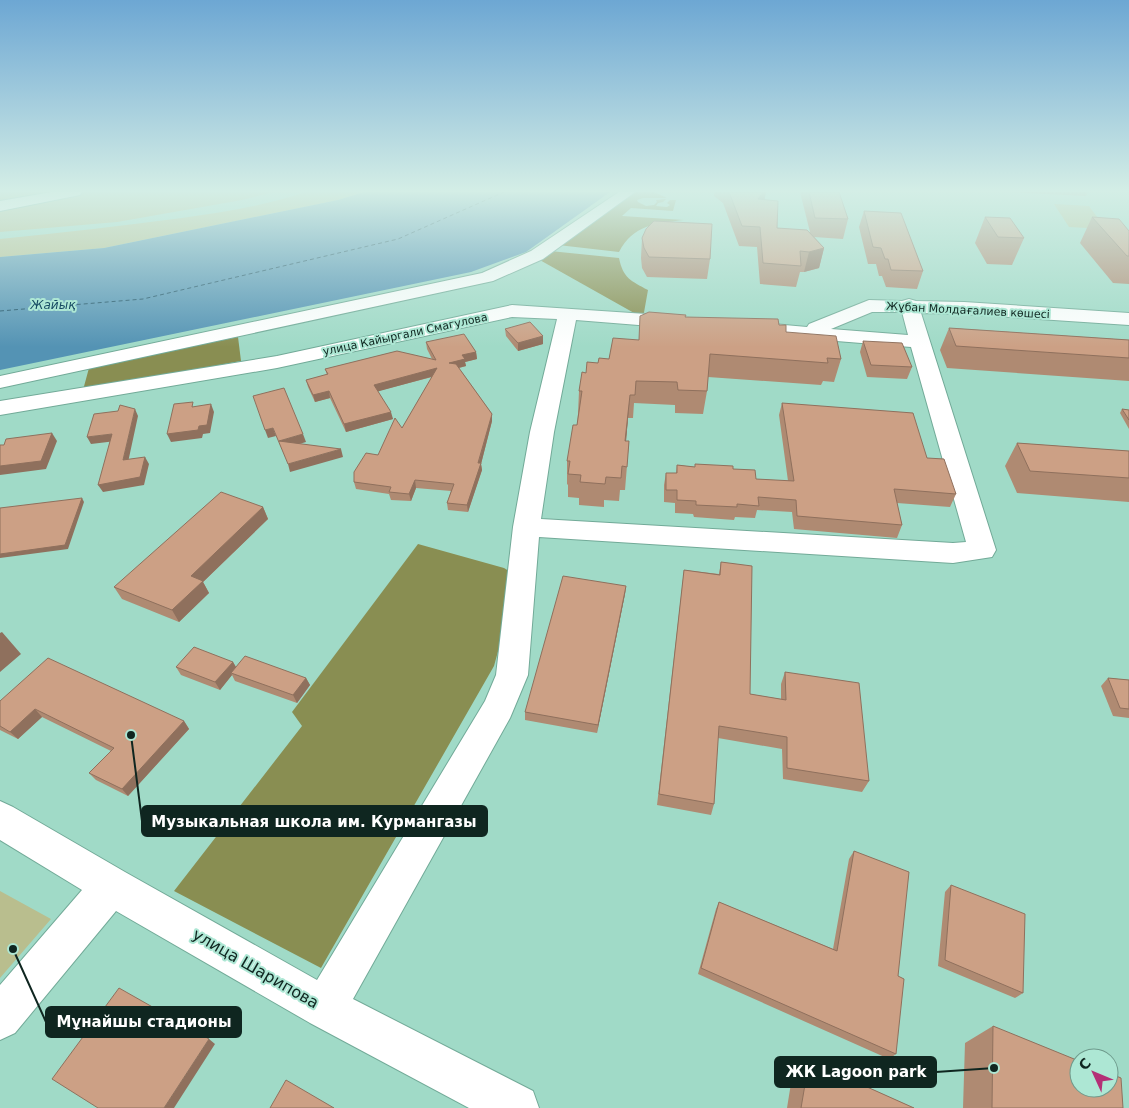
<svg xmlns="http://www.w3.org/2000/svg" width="1129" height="1108" font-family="'DejaVu Sans',sans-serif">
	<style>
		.green { fill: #b9be8e }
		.forest { fill: #898e52 }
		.water { fill: #5493b4 }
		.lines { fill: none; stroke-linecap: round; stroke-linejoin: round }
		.ferry { stroke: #174b63; stroke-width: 1; stroke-dasharray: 4 3; stroke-linecap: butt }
		.minor-casing { stroke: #72aa98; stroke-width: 2 }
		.minor { fill: #fff; fill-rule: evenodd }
		.wall { fill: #af8a72 }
		.shaded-wall { fill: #8f705d }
		.building { fill: #cca085; stroke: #8f705d }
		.labels { text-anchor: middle; stroke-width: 4; stroke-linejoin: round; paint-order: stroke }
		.far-street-label { font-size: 11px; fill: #0f2620; stroke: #ade7d4 }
		.far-water-label { font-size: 12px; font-style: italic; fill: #174b63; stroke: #ade7d4 }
		.near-street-label { font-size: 16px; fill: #0f2620; stroke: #ade7d4 }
		.leader { fill: none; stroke: #0f2620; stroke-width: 2 }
		.callout-dot { fill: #0f2620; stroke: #ade7d4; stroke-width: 2 }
		.callout { fill: #0f2620; stroke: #0f2620; stroke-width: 2 }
		.callout-label { font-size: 15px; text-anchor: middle; font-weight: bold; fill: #fff }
	</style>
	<rect width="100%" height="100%" fill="#a0dac7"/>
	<path class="green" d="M0,192H56L0,204Z
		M71,192H274L242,200L117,222L0,232V206Z
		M305,192H364L338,200L104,248L0,257V239C61,233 121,226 182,218C223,212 265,206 305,192Z
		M1054,204L1089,206L1106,229L1069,227Z
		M0,891L51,919L0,978Z"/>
	<path class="forest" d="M633,192H654L667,198H643L637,200L638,202L646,206L654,205L657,202L656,200L666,199L663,202L658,203L656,206L667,207L670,205L667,203L670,200H676L673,211L631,208L622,216L684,220C656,223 633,225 619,252L558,245Z
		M550,251L619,258C623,278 631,281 648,290L643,318L538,259Z
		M238,337L241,361L83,390L89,368Z
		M418,544L504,568L515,575L516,586L494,666L321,968L174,891L302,726L292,712Z"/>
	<path class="water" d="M364,192H610L526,252L471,272L0,370V257L104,248L338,200Z"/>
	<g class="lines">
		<path class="ferry" d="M0,311L143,299L398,239L504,192"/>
		<defs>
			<path id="minor" d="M52,192H82L80,195L0,211V201Z
				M619,192H635L543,259L493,281L0,388V376L482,273L531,251Z
				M909,299L916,301L964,302L1129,313V325L964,314L921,313L996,550L992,557L953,563L539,537L528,675L510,718L353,999L533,1091L539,1108H469L310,1023L116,911L15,1033L0,1040V985L82,890L0,840V801L13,807L125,872L317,980L485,701L496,675L513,527L530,432L557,319L512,317L277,368L0,415V401L277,356L512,305L676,316L683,318L686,322L683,326L676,328L576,320L554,432L541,519L953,543L966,542L911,347L749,334L742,332L739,328L742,324L749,322L807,327L809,324L869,300L902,301ZM872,312H902L908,335L831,329Z"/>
		</defs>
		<use href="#minor" class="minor-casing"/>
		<use href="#minor" class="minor"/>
	</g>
	<path class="wall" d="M714,192H766L764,200L777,228L810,232L800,192H839L848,219L843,239L814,237L824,248L819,268L804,272H800L796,287L760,284L757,247L739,246L723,203L714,196Z
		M1005,192H1088L1086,196Z
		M864,211L923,271L917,289L886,287L882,276H879L876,264H868L859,227Z
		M985,217L1024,238L1012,265L987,264L975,243Z
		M1092,217L1129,231V284L1113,283L1080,243Z
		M642,238L710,259L707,279L647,277L642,268L641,258Z
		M685,317L779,325L786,332L841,359L834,382L823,381L821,385L708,377L707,391L703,414L675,413V405L634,403L633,418H628L626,441H629L625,490H620L619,501L604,500V507L579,505V498L568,497V485L567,484V461L577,425L578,414L579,391L586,373L598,363L609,359Z
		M949,328L1129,340V381L947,368L940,350Z
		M505,329L543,336V344L518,351L506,336Z
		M863,341L912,367L907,379L867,377L860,352Z
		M426,342L476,352L477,359L465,362L466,366L459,368L492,414V421L481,464L482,470L468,512L448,510L447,503L451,491L416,488L411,501L391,500L389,494L356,489L354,482L402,428L432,377L378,391L393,419L346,432L330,398L315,402L308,387L306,380L327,375L325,369L432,359L427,349Z
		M782,403L927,458L956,494L950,507L897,503L902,525L897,538L794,529L792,512L757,510L755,518L735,517L734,520L694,517L693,514L675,513V503L664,502V485L666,473H676L677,465L695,467V464L733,469L756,479L788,481L779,415Z
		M1122,409L1129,410V429L1120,413Z
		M1017,443L1129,451V502L1017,493L1005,466Z
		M263,507L268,519L203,582L209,593L179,622L122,599L114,587Z
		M721,562L750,694L781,699V684L785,672L869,781L862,792L783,779L782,749L718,738L714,804L711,815L657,805L684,570L719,574Z
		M626,586L625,594L597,733L525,720V712Z
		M233,662L236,667L306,678L310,685L297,703L235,681L232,675L220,690L181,675L176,667Z
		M1108,678L1129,680V718L1113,716L1101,686Z
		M0,701L184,721L189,729L128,796L96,780L89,773L111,751L42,717L18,739L0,730Z
		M854,851L898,976L896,1054L889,1059L698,974L716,909L719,902L833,949L849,859Z
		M951,885L1023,993L1015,998L938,966L945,892Z
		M993,1026L1123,1108H963L965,1043Z
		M809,1061L914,1108H787L792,1077Z"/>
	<path class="shaded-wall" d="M763,192H766L764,203L758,199Z
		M824,248L819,268L804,272L809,252Z
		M543,336V344L518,351V343Z
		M476,352L477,359L465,362L466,366L450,370L449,363L462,355Z
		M437,368L438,375L376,392L374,385Z
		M329,391L330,398L315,402L313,395Z
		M630,395L624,464L625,441Z
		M211,404L214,412L210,433L203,434L202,438L171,442L167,434L199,426Z
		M135,409L138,416L127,467L123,460Z
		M391,412L393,419L346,432L344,424Z
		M492,414V421L481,464L482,470L468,512L467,505Z
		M273,428L276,436L268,438L265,430Z
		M52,433L57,441L46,469L0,475V466Z
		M112,434L116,441L91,444L87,437Z
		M303,434L306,442L282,449L279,441Z
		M341,449L343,457L290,472L288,464Z
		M145,457L149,464L144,485L103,492L98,485Z
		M415,480L416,488L411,501L409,494Z
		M82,498L84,502L68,549L0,558V554Z
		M263,507L268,519L203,582L209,593L179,622L172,610L191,576Z
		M626,586L625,594L597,733L598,725Z
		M2,632L21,654L0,672V633Z
		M233,662L237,669L231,673L232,675L220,690L215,682Z
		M306,678L310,685L297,703L293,695Z
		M35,709L42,717L18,739L10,732Z
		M184,721L189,729L128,796L122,789Z
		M209,1039L215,1044L174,1108H164Z"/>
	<path class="building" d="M729,192H763L758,199L778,201L777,228L807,230L824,248L809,252L800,251L801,266L763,263L760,227L742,226Z
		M809,192H839L848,219L815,218Z
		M864,211L901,213L923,271L891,270L888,259H885L881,248L873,247Z
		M985,217L1010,218L1024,238L998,237Z
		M1092,217L1119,219L1129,231V256H1127Z
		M654,221L712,224L710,259L649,257L644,248L642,238L646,229Z
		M649,312L686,315L685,317L778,319L779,325H786V332L836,336L841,359L827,358L828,363L710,354L707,391L678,390L677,382L636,381L635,395H630L625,441H629L627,467L622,466L621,478L606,477L605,484L580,482L581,475L568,474L570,461H567L573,425H577L582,391H579L582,372L586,373L587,362L598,363L599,358L609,359L613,338L639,340L640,316Z
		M530,322L543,336L518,343L505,329Z
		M949,328L1129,340V358L956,346Z
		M464,334L476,352L462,355L465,359L449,363L456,364L492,414L478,463H481L467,505L447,503L454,484L415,480L409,494L389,492L391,487L354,482V472L366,453L378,455L395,418L402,428L437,368L374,385L391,412L344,424L329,391L313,395L306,380L328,374L325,369L397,351L436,360L426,342Z
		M863,341L902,343L912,367L871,365Z
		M284,388L303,434L279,441L341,449L288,464L273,428L265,430L253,396Z
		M193,402L192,407L211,404L207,425L199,426L198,430L167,434L174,404Z
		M782,403L913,413L927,458L944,459L956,494L894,489L902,525L797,516L796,500L758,497L759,506L737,504V507L696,505V501L677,500V490H666V473H677V465L695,467V464L733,466V469L755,470L756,479L794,481Z
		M120,405L135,409L123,460L145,457L140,477L98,485L112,434L87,437L94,414L118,411Z
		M1122,409L1129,410V420Z
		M52,433L41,461L0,466V445H4L6,439Z
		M1017,443L1129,451V478L1030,471Z
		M221,492L263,507L191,576L203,581L172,610L114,587Z
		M82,498L65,545L0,554V508Z
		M721,562L752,566L750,694L786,700L785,672L859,683L869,781L787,768V737L719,726L714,804L659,794L684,570L720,575Z
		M563,576L626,586L598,725L525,712Z
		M194,647L233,662L215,682L176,667Z
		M245,656L306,678L293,695L231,673Z
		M48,658L184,721L122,789L89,773L114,748L35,709L10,732L0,726V701Z
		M1108,678L1129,680V709L1120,708Z
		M854,851L909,872L898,976L904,979L896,1054L701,968L719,902L837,951Z
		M951,885L1025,914L1023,993L945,960Z
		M119,988L209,1039L164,1108H98L52,1079Z
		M993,1026L1079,1061V1088H1109V1073L1121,1078L1123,1108H992Z
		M809,1061L914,1108H801Z
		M286,1080L334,1108H270Z"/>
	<linearGradient id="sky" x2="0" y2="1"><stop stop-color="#6da7d3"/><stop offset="0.55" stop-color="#d4eee6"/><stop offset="1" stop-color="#d4eee6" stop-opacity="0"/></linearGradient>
	<rect width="1129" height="347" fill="url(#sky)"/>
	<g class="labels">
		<g class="far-street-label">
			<text transform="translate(968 310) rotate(3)" y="4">Жұбан Молдағалиев көшесі</text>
			<text transform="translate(405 334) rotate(-12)" y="4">улица Кайыргали Смагулова</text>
		</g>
		<g class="far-water-label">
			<text x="53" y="309">Жайық</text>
		</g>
		<g class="near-street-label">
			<text transform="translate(256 968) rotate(30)" y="6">улица Шарипова</text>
		</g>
	</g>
	<path class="leader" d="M131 735L142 821M13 949L46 1022M994 1068L936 1072"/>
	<g class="callout-dot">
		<circle cx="131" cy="735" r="5"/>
		<circle cx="13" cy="949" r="5"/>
		<circle cx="994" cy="1068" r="5"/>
	</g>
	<g class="callout">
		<rect x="142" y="806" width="345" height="30" rx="5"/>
		<rect x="46" y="1007" width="195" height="30" rx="5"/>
		<rect x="775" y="1057" width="161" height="30" rx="5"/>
	</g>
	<g class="callout-label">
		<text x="314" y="827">Музыкальная школа им. Курмангазы</text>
		<text x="144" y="1027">Мұнайшы стадионы</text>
		<text x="856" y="1077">ЖК Lagoon park</text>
	</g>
	<g transform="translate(1094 1073) rotate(314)"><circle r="24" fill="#ade7d4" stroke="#6e9a8c"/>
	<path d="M0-4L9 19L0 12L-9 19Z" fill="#b42f76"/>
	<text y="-8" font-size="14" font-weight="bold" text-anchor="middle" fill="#0f2620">С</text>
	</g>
</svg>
